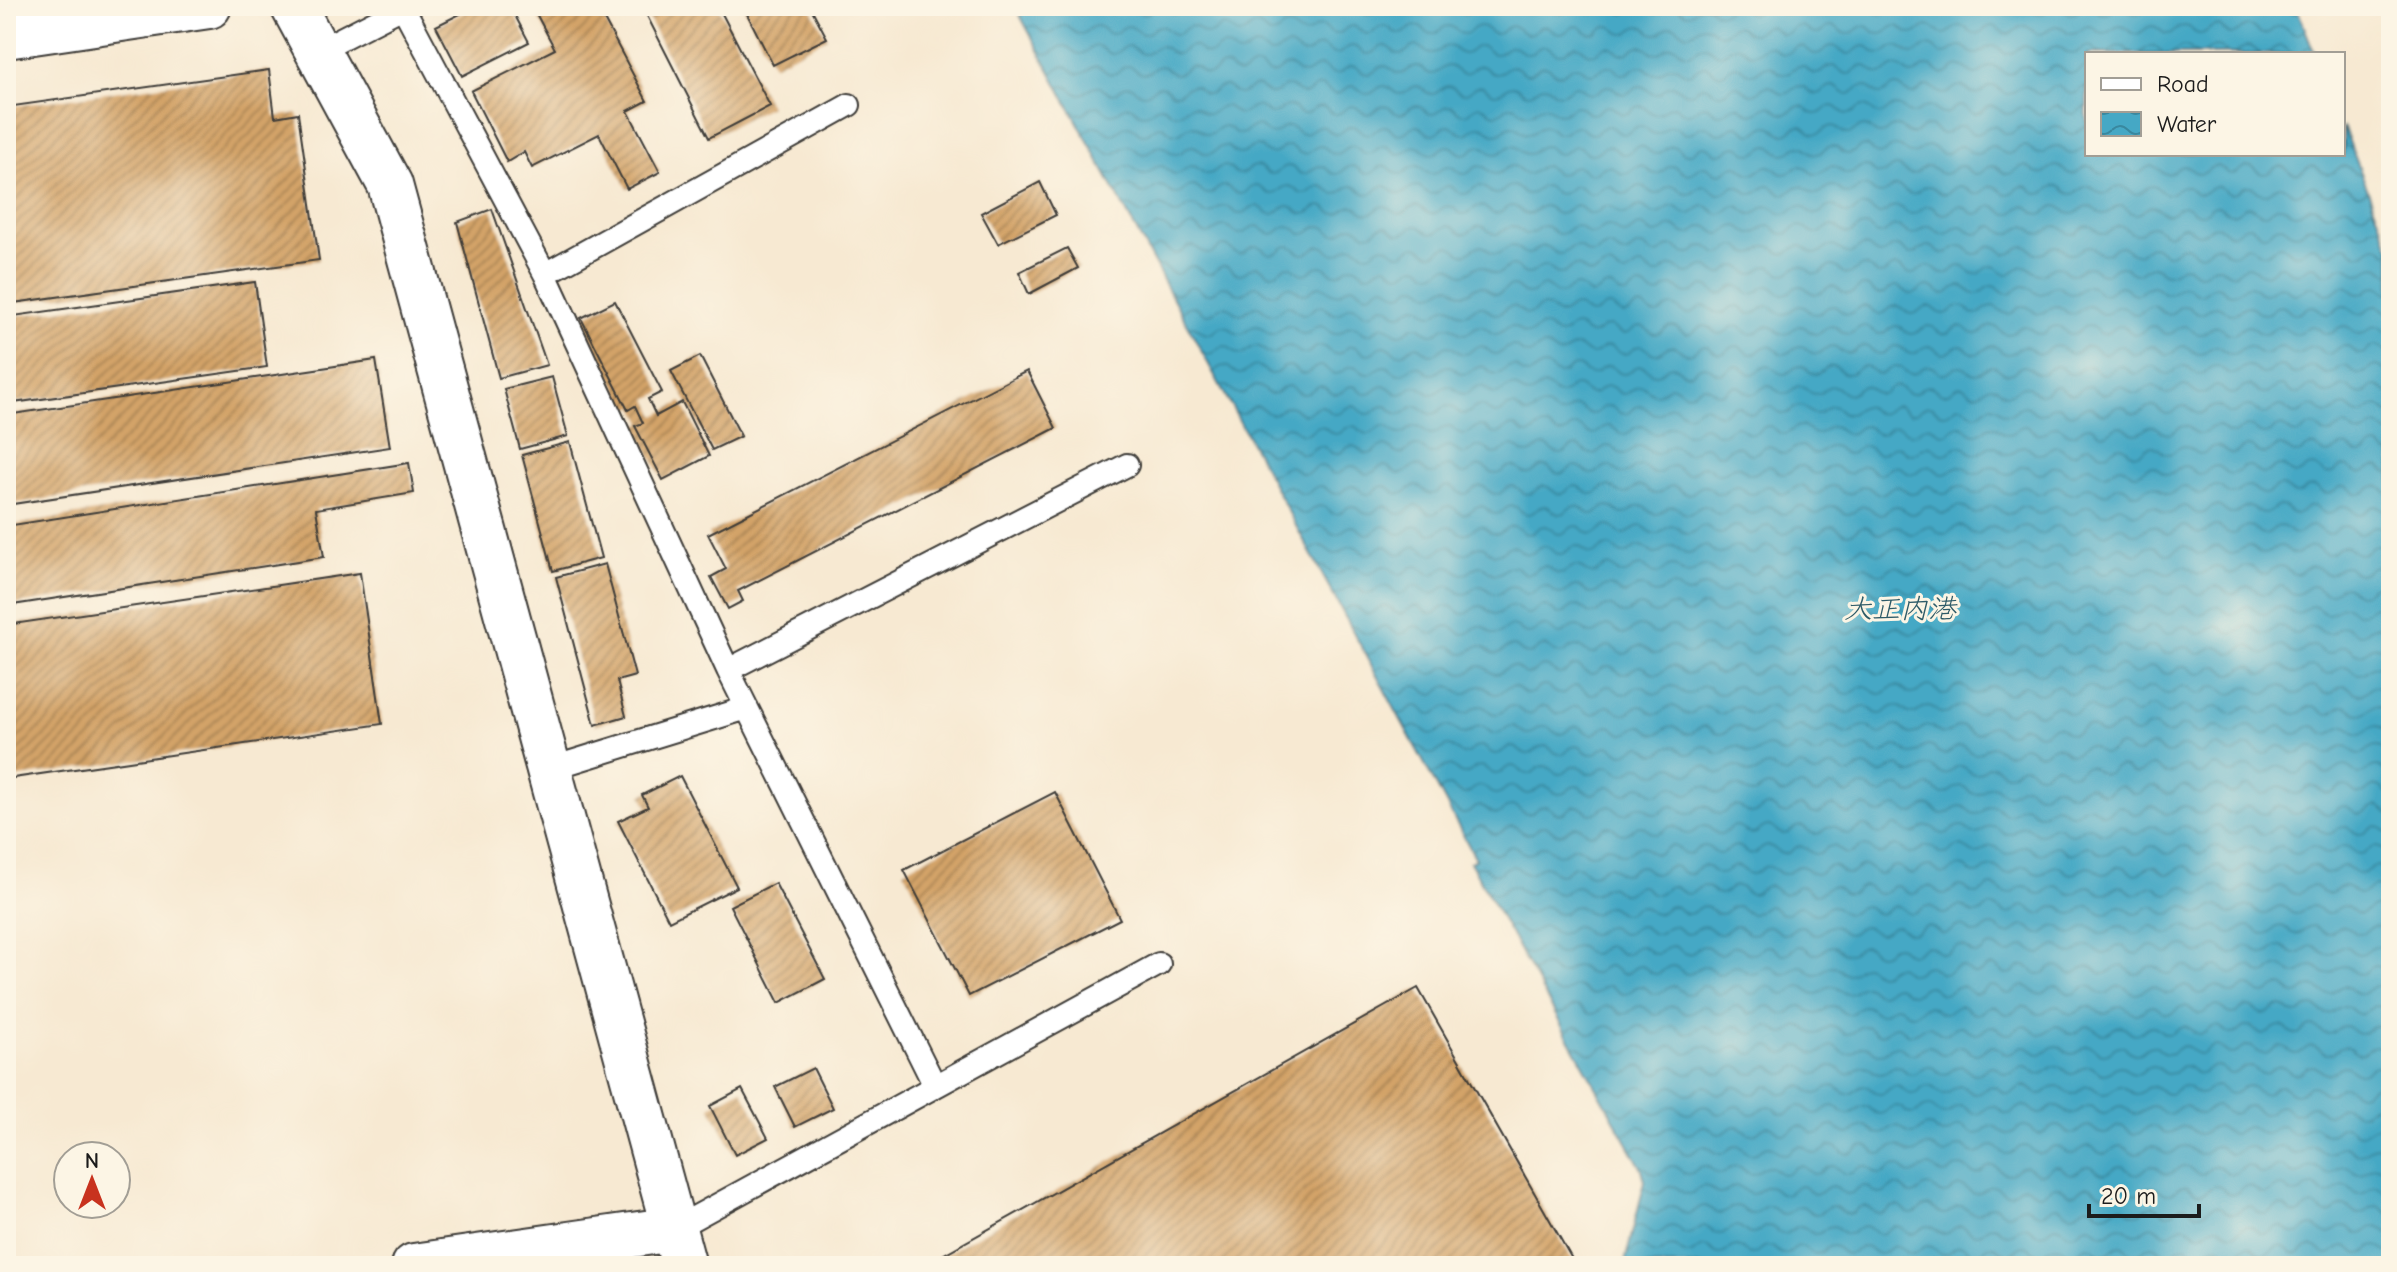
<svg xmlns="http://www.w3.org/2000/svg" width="2397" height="1272" font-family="'Comic Neue','Klee One',sans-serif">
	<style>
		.water { fill: url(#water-waves); stroke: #306270; stroke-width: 2 }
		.building { fill: url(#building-hatch) }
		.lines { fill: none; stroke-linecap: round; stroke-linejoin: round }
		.service-casing { stroke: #3d3b37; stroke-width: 26 }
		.minor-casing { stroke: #3d3b37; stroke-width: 48 }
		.tertiary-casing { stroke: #3d3b37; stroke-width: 48 }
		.service { stroke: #fff; stroke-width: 22 }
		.minor { stroke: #fff; stroke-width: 44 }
		.tertiary { stroke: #fff; stroke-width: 44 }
		.labels { text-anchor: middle; stroke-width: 6; stroke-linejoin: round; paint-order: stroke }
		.water-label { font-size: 28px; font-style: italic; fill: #2e5b68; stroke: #fcf5e5 }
	</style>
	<defs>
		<pattern id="water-waves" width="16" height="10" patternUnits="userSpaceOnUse" patternTransform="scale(2)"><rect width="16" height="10" fill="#45a8c5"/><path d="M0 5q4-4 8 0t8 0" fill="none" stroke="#39889f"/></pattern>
		<pattern id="building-hatch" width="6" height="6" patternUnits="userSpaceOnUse" patternTransform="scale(2)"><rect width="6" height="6" fill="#d3a368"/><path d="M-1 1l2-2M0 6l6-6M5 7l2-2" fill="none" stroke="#aa8455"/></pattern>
	</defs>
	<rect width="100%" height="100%" fill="#fcf5e5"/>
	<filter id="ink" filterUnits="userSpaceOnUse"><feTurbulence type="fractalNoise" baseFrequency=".0125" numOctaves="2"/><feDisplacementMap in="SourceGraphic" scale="16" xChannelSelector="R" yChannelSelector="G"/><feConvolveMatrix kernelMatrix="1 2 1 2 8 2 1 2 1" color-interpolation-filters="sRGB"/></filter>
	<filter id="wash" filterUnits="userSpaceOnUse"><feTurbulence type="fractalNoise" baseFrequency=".006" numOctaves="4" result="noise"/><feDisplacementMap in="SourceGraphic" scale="32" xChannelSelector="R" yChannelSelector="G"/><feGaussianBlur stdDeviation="1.8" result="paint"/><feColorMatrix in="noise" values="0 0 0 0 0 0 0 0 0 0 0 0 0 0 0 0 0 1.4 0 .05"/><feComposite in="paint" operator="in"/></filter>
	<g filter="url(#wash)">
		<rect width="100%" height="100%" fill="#f7e9d2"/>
		<path class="water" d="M1015,6H2296L2315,54H2087V154H2343V126L2391,250V1266H1624L1645,1181L1642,1169L1470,862L1476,859Z"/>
		<g id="blocks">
			<path class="building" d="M476,6H510L529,42L462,76L436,26Z
				M532,6H597L647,101L628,111L660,172L627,189L599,134L532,168L524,152L507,162L471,91L555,49Z
				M642,6H718L770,106L709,138Z
				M743,6H810L827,38L773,65Z
				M269,70L275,117L298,113L319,260L6,304V107Z
				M1040,182L1056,215L998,244L981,213Z
				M492,209L547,365L499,378L457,222Z
				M1067,248L1078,268L1029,294L1019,272Z
				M255,282L267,367L6,404V317Z
				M615,301L662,392L648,399L656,416L682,402L709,456L663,480L635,426L643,423L635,406L628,410L581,318Z
				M700,356L741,436L712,450L671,371Z
				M376,360L390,447L6,505V415Z
				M1027,371L1056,428L738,591L743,601L728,609L711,577L726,569L708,534Z
				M552,377L568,436L520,449L504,389Z
				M570,442L601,558L553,571L522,455Z
				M409,463L414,493L316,509L324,557L6,606V526Z
				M605,564L635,676L617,681L626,716L595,725L556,577Z
				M360,573L382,724L6,779V625Z
				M680,776L737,887L669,921L618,821L648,807L642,795Z
				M1055,792L1120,919L969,996L904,870Z
				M775,883L825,979L779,1003L730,906Z
				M1418,988L1576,1266H923Z
				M813,1068L833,1108L795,1127L775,1087Z
				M742,1089L768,1138L735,1155L710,1106Z"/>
		</g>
	</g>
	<g filter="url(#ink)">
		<use href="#blocks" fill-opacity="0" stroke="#3d3b37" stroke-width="2"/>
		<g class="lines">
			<defs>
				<path id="service" d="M406,6L403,7L545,274L728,670L935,1086
					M317,51L403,7
					M545,274L849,105
					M728,670L1127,465
					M549,769L747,708
					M674,1229L1159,964"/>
				<path id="minor" d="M6,36L209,6"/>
				<path id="tertiary" d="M293,6L390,185L684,1266
					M414,1266L674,1229"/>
			</defs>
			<use href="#service" class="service-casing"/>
			<use href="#minor" class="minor-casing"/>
			<use href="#tertiary" class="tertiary-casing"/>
			<use href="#service" class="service"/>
			<use href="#minor" class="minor"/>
			<use href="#tertiary" class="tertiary"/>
		</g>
	</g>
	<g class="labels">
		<g class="water-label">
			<text x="1900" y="618">大正内港</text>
		</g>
	</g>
	<rect width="2397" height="1272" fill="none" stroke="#fcf5e5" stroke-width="32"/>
	<rect x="2085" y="52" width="260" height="104" fill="#fcf5e5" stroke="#a29e95" stroke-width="2"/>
	<rect x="2101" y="78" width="40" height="12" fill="#ffffff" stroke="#a29e95" stroke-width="2"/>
	<text x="2157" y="92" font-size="24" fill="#1c1c1c">Road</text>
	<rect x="2101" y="112" width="40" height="24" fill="url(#water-waves)" stroke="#a29e95" stroke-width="2"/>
	<text x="2157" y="132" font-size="24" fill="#1c1c1c">Water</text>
	<g transform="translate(92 1180)"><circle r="38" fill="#fcf5e5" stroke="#a29e95" stroke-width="2"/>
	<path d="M0-6L14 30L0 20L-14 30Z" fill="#c8321e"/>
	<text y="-12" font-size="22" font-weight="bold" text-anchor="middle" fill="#1c1c1c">N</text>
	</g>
	<path d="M2089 1204v12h110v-12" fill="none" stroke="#1c1c1c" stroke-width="4"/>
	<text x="2101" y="1204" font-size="24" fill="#1c1c1c" stroke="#fcf5e5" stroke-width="6" paint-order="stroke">20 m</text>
</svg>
